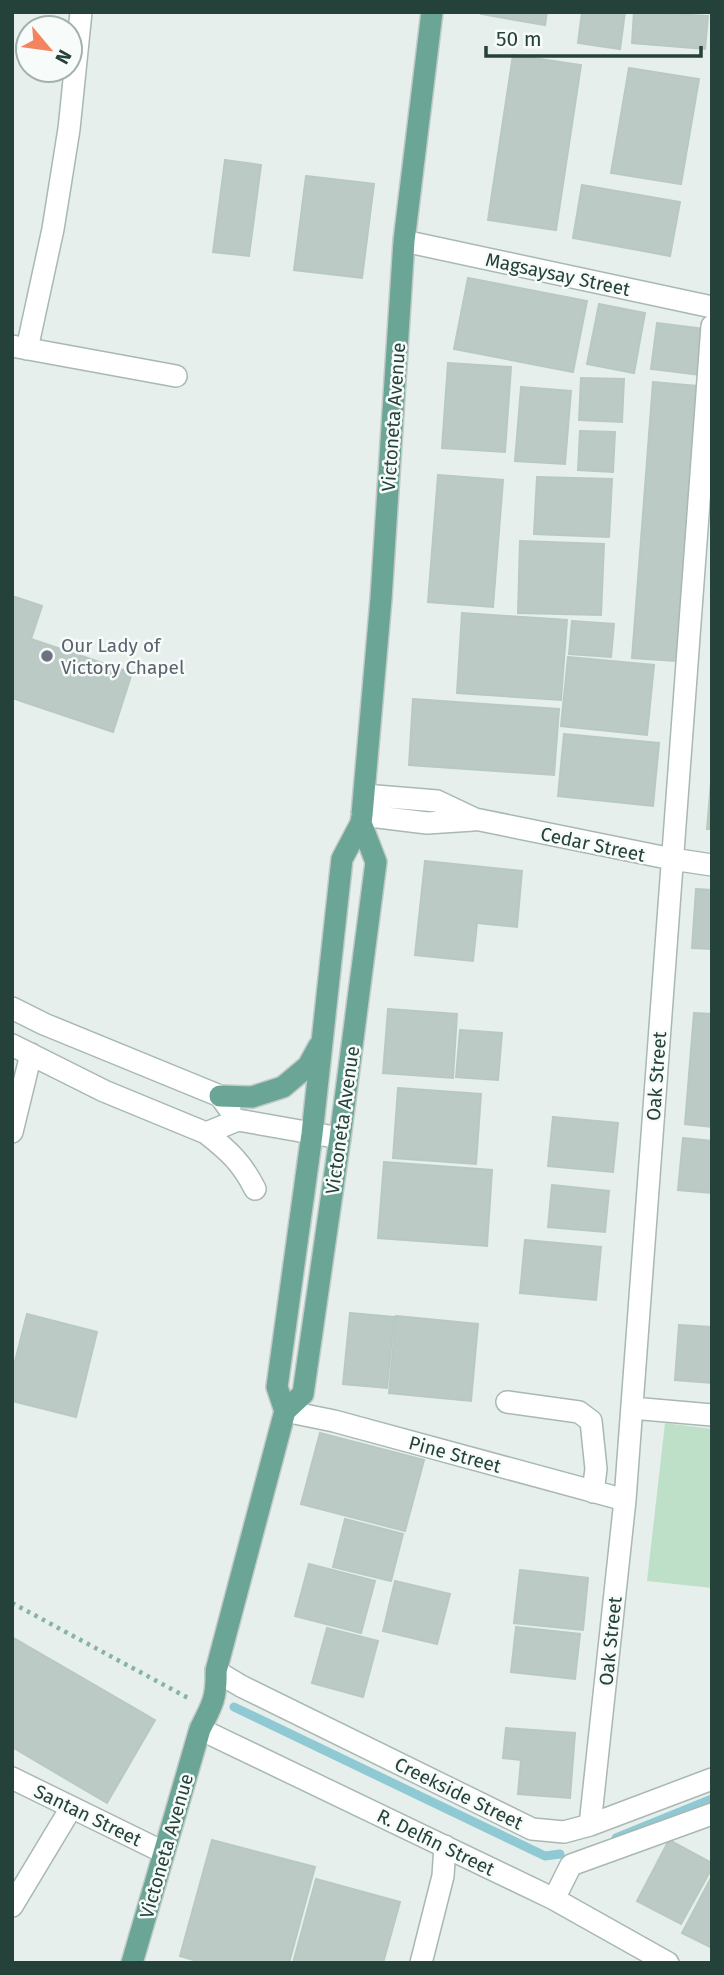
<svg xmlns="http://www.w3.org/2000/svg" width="724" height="1975" font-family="'Fira Sans',sans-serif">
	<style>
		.green { fill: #bfe0c8 }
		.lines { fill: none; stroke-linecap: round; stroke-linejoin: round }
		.stream { stroke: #8ec9d4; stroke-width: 9 }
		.building { fill: #bbcac4; stroke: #b8c9c2; stroke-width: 2 }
		.minor-casing { stroke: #a8b8b2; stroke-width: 24 }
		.major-casing { stroke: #c2cac8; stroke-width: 24 }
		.path { stroke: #86b3a5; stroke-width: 4.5; stroke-dasharray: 3.5 5; stroke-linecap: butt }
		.minor { stroke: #fff; stroke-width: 21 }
		.major { stroke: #6aa596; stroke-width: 21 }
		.worship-dot { fill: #6b7280; stroke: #f7fbf9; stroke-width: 2.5 }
		.labels { text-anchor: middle; stroke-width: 5; stroke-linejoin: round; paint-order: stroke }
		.street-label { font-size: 19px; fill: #24423a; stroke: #f7fbf9 }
		.worship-label { font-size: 19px; fill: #5b616d; stroke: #f7fbf9; text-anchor: start }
	</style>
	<rect width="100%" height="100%" fill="#e6efeb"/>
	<path class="green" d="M665,1423L712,1429V1588L647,1581Z"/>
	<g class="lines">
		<path class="stream" d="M234,1707L545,1856L560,1854
			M616,1838L712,1799"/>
	</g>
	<path class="building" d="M481,12H547L545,25L481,14Z
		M582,12H625L620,49L578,43Z
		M634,12L708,16L705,49L632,43Z
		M513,55L581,65L556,230L488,220Z
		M629,68L699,79L681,184L611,173Z
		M225,160L261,165L249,256L213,252Z
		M306,176L374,184L362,278L294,270Z
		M582,185L680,202L670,256L573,238Z
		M468,278L587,301L573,372L454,349Z
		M599,304L645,313L634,373L587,364Z
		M657,323L706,329L700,375L651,369Z
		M448,363L511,367L505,452L442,448Z
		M581,378L624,379L622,422L579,420Z
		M653,382L697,386L676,661L632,658Z
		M521,387L571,391L565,464L515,461Z
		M580,431L615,432L613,472L578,470Z
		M438,475L503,480L493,607L428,602Z
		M537,477L612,479L609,537L534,534Z
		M520,541L604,544L601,615L518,613Z
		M12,596L42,606L31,639L132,673L113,732L12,698Z
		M462,613L567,620L561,700L457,693Z
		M572,621L614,624L611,657L569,654Z
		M568,657L654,665L647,735L561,726Z
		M413,699L559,709L554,775L409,765Z
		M564,734L659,743L653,806L558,796Z
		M712,770V829H707Z
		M425,861L522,871L517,927L477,923L473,961L415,955Z
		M696,889L712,890V949L692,948Z
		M388,1009L457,1014L453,1078L383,1073Z
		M694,1013L712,1014V1127L685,1124Z
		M460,1030L502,1033L498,1080L456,1077Z
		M398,1088L481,1094L476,1164L393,1158Z
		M553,1117L618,1123L613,1172L548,1166Z
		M683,1138L712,1141V1193L678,1190Z
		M384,1162L492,1170L487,1246L378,1238Z
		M552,1185L609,1191L605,1232L548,1227Z
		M525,1240L601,1247L596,1300L520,1293Z
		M350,1313L394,1317L387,1388L343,1384Z
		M27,1314L97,1332L76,1417L12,1401V1373Z
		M396,1316L478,1324L471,1401L389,1393Z
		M679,1325L712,1327V1383L675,1380Z
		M320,1433L424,1460L405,1531L301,1504Z
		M345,1519L403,1534L391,1581L333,1567Z
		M309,1564L375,1581L361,1633L295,1616Z
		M520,1570L588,1578L583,1630L514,1623Z
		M395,1581L450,1594L437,1644L383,1631Z
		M516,1627L580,1634L575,1679L511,1672Z
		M327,1628L378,1641L363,1697L312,1683Z
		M12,1637L155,1720L107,1803L12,1747Z
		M506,1728L575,1733L570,1798L518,1794L521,1760L503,1758Z
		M212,1840L315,1867L289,1963H204L180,1956Z
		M669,1840L712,1863V1868L681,1924L637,1901Z
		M712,1876V1948L682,1933Z
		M316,1879L400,1902L383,1963H293Z"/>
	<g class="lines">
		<defs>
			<path id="minor" d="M404,241L712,307
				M12,346L176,376
				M27,349L53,229L69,129L81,12
				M364,795L437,801L475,819L672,859L712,865
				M362,815L427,823L473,820
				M12,1008L44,1024L220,1096L230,1110
				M12,1045L104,1091L206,1133L238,1120L340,1138
				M12,1132L31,1054
				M206,1133C229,1151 242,1163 255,1189
				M507,1402L579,1412L591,1421L596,1469L593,1492
				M632,1408L712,1415
				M285,1411L334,1421L625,1500
				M216,1671L241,1686L532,1829L564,1832L590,1825L712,1779
				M200,1729L554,1899L668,1963
				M12,1778L163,1852
				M590,1825L625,1500L712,326
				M554,1899L571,1865L712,1814
				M12,1906L71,1808
				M421,1963L443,1876L445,1846"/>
			<path id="major" d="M220,1096L252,1097L283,1087L308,1066L319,1046
				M285,1411L277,1387L312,1134L342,859L361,823L362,815L381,599L404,241L432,12
				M132,1963L200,1729C212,1706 217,1697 216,1671L285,1411L303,1394L340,1138L376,862L361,823"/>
		</defs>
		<use href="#minor" class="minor-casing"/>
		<use href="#major" class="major-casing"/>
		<path class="path" d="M12,1603L190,1699"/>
		<use href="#minor" class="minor"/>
		<use href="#major" class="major"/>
	</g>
	<circle class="worship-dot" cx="47" cy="656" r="7"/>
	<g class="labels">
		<g class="street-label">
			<text transform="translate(558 274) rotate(12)" y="7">Magsaysay Street</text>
			<text transform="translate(393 417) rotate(-86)" y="7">Victoneta Avenue</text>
			<text transform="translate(593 844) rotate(12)" y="7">Cedar Street</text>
			<text transform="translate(656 1076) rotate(-86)" y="7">Oak Street</text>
			<text transform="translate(342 1120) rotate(-82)" y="7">Victoneta Avenue</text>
			<text transform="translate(455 1454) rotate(15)" y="7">Pine Street</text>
			<text transform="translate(610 1641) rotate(-84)" y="7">Oak Street</text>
			<text transform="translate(459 1793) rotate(26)" y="7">Creekside Street</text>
			<text transform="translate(88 1815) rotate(26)" y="7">Santan Street</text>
			<text transform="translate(436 1842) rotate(26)" y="7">R. Delfin Street</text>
			<text transform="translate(166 1846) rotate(-74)" y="7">Victoneta Avenue</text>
		</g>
		<g class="worship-label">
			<text x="61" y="652">Our Lady of<tspan x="61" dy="22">Victory Chapel</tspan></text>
		</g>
	</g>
	<rect width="724" height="1975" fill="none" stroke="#24423a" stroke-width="28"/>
	<g transform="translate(49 49) rotate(119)"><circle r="33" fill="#f7fbf9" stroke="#a3b1ad" stroke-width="2"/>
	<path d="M0-5L12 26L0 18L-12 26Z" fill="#f4845f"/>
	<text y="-10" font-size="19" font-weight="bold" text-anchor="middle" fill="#24423a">N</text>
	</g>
	<path d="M486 46v10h215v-10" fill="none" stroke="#24423a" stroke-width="3.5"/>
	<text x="496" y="46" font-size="21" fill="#24423a" stroke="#f7fbf9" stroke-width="5" paint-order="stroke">50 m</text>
</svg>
